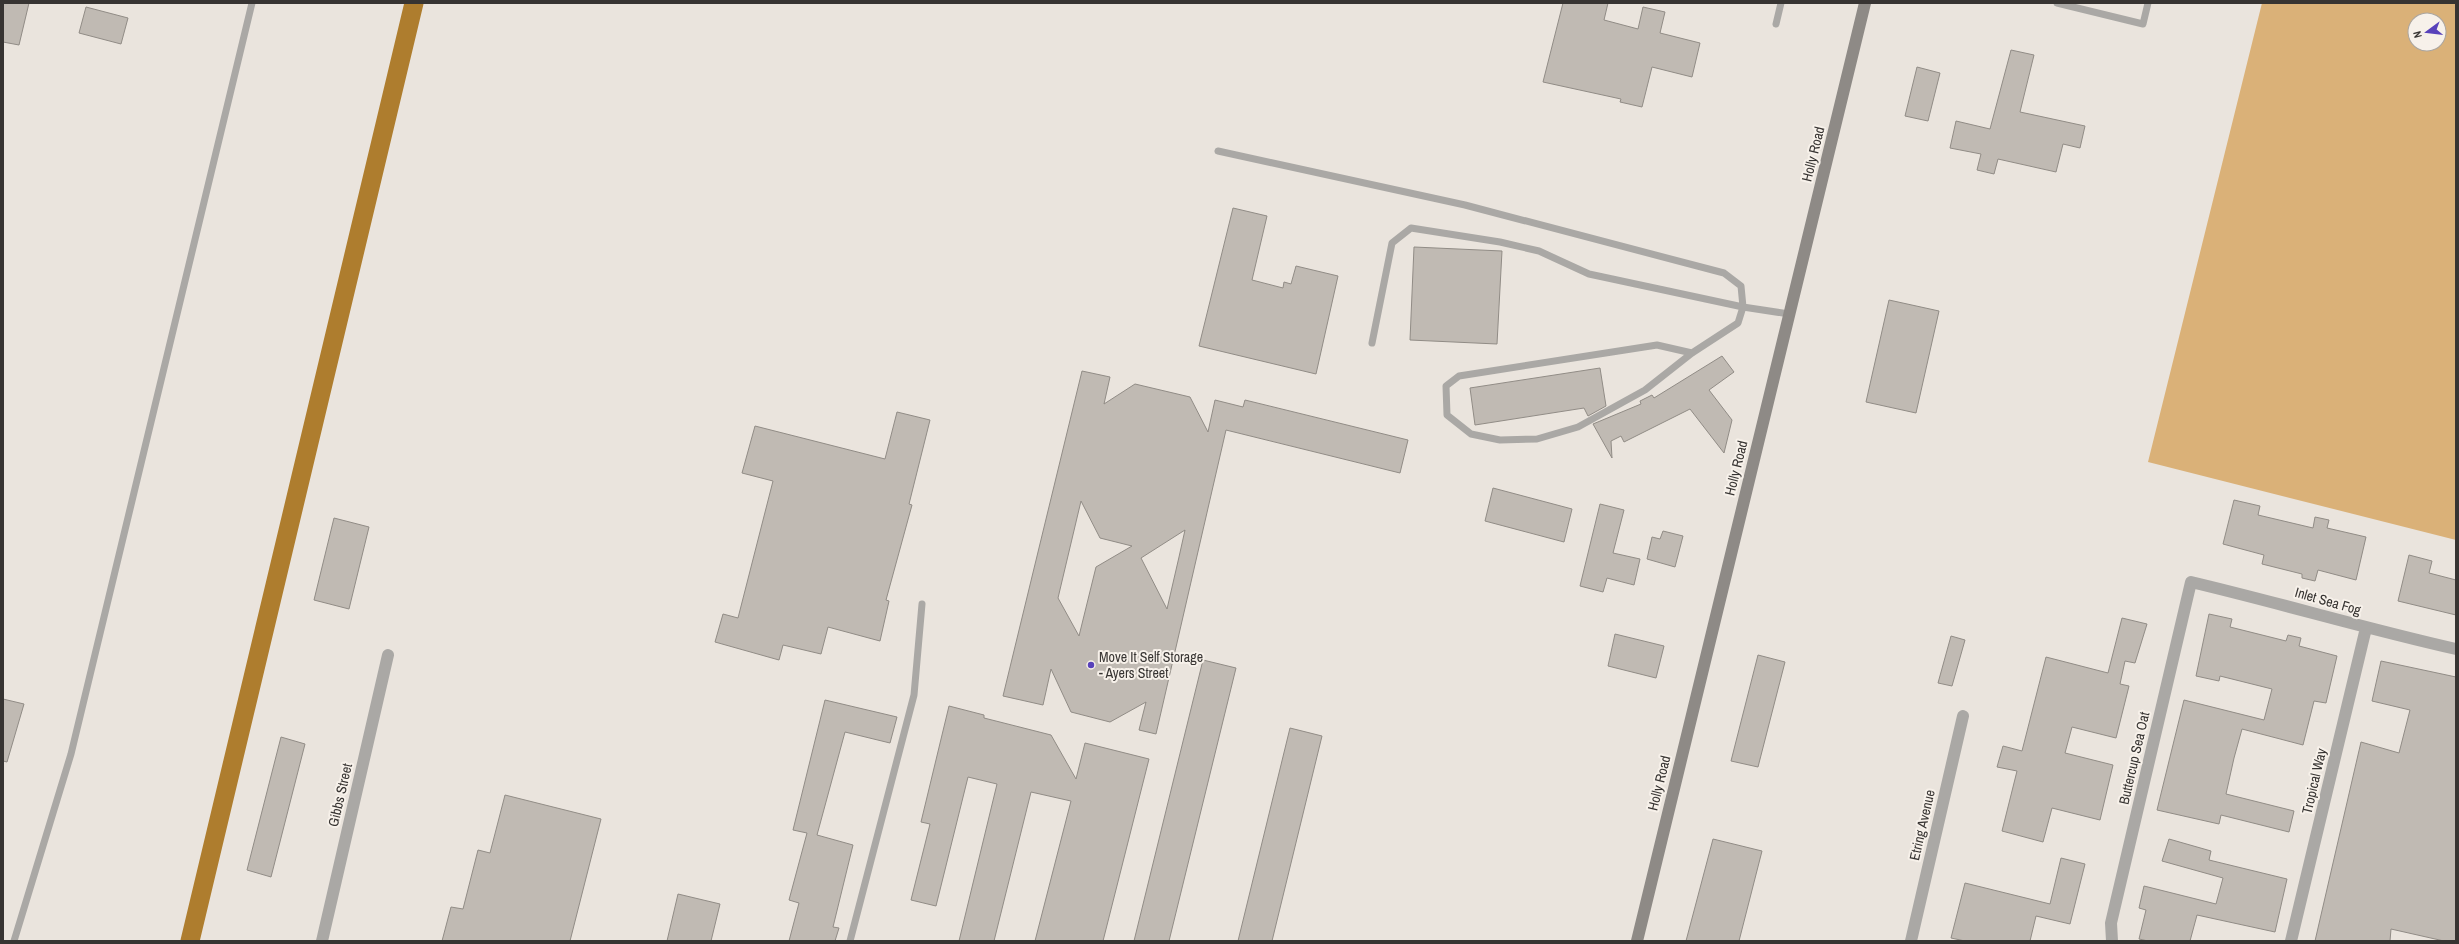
<svg xmlns="http://www.w3.org/2000/svg" width="2459" height="944" font-family="'Archivo Narrow',sans-serif">
	<style>
		.green { fill: #dab178; fill-rule: evenodd }
		.lines { fill: none; stroke-linecap: round; stroke-linejoin: round }
		.canal { stroke: #ae7d2e; stroke-width: 19 }
		.building { fill: #c0bab3; stroke: #918c86; fill-rule: evenodd }
		.lane { stroke: #aaa8a5; stroke-width: 7 }
		.street { stroke: #aaa8a5; stroke-width: 12 }
		.secondary { stroke: #8e8a86; stroke-width: 12 }
		.poi-dot { fill: #5842ba; stroke: #f7f1ea; stroke-width: 1.5 }
		.labels { text-anchor: middle; stroke-width: 4; stroke-linejoin: round; paint-order: stroke }
		.street-label { font-size: 14px; fill: #373432; stroke: #f7f1ea }
		.poi-label { font-size: 14px; fill: #373432; stroke: #f7f1ea; text-anchor: start }
	</style>
	<rect width="100%" height="100%" fill="#eae4dd"/>
	<path class="green" d="M2262,3H2456V540L2148,462ZM2415,20H2439V44H2415Z"/>
	<g class="lines">
		<path class="canal" d="M190,941L414,3"/>
	</g>
	<path class="building" d="M3,3H29L19,45L3,42Z
		M1563,3H1608L1604,20L1638,29L1643,7L1665,12L1660,33L1700,43L1692,77L1652,67L1642,107L1620,102L1621,99L1543,82Z
		M86,7L128,18L121,44L79,33Z
		M2011,50L2034,55L2020,112L2085,126L2080,148L2063,144L2056,172L1998,159L1994,174L1977,170L1981,154L1950,148L1956,121L1990,129Z
		M1917,67L1940,73L1928,121L1905,116Z
		M1233,208L1267,216L1252,280L1283,288L1284,282L1291,284L1296,266L1338,276L1316,374L1199,346Z
		M1414,247L1502,251L1497,344L1410,340Z
		M1889,300L1939,311L1916,413L1866,402Z
		M1722,356L1734,372L1709,390L1732,420L1724,453L1690,409L1624,442L1621,436L1611,441L1612,458L1593,424L1641,404L1640,401L1652,395L1654,398Z
		M1600,368L1606,406L1588,416L1584,408L1475,425L1470,388Z
		M1082,371L1110,377L1104,404L1135,384L1190,397L1208,432L1215,400L1243,407L1245,400L1408,440L1400,473L1226,430L1156,734L1139,730L1146,702L1110,722L1071,712L1051,669L1043,705L1003,696ZM1081,501L1100,538L1132,546L1096,567L1079,636L1058,598ZM1185,530L1179,557L1167,609L1141,558Z
		M897,412L930,420L909,504L912,505L886,600L889,601L880,641L828,627L821,654L783,645L779,660L715,642L723,614L738,618L773,481L742,473L755,426L885,459Z
		M1493,488L1572,509L1564,542L1485,521Z
		M2234,500L2260,506L2258,515L2313,528L2315,517L2329,520L2327,528L2366,537L2356,580L2318,570L2315,581L2302,578V574L2262,564L2264,555L2223,544Z
		M1600,504L1624,510L1613,553L1640,559L1634,585L1607,578L1603,592L1580,586Z
		M334,518L369,527L349,609L314,600Z
		M1663,531L1683,536L1675,567L1647,559L1652,537L1660,539Z
		M2409,555L2432,561L2429,573L2456,580V615L2398,601Z
		M2209,614L2232,619L2230,627L2286,641L2288,635L2301,638L2299,646L2337,656L2326,703L2314,701L2303,745L2242,729L2234,758L2226,794L2294,811L2289,832L2221,815L2219,824L2157,810L2184,700L2264,720L2272,689L2220,676L2219,681L2196,676Z
		M2122,618L2147,624L2135,663L2125,661L2120,684L2129,686L2116,738L2072,727L2065,753L2113,765L2100,820L2052,808L2043,842L2002,831L2017,771L1997,767L2003,746L2022,751L2046,657L2108,673Z
		M1615,634L1664,646L1656,678L1608,666Z
		M1951,636L1965,640L1952,686L1938,683Z
		M1758,655L1785,662L1758,767L1731,761Z
		M1203,660L1236,668L1169,941H1134Z
		M2381,661L2456,677V941H2444L2391,929L2390,941H2315L2361,742L2399,753L2410,710L2372,701Z
		M3,699L24,704L7,762L3,761Z
		M825,700L897,717L890,743L845,732L817,835L853,845L833,927L839,928L835,941H789L799,903L789,900L807,833L793,830Z
		M949,706L984,715V718L1051,735L1076,779L1085,743L1149,759L1103,941H1035L1071,801L1031,792L994,941H959L997,784L968,777L936,906L911,900L930,824L921,822Z
		M1290,728L1322,736L1272,941H1238Z
		M281,737L305,744L271,877L247,870Z
		M505,795L601,819L570,941H442L451,907L463,909L478,850L490,853Z
		M1713,839L1762,851L1739,941H1686Z
		M2169,839L2211,851L2209,860L2287,879L2275,932L2197,915L2190,941H2148L2139,939L2146,910L2139,908L2144,886L2216,904L2223,878L2162,861Z
		M2061,858L2085,864L2070,924L2036,916L2030,941H1965L1951,938L1965,883L2050,904Z
		M678,894L720,904L711,941H667Z"/>
	<g class="lines">
		<path class="lane" d="M2057,3L2143,24L2148,3
			M1776,24L1781,3
			M1218,151L1465,205L1724,273L1741,286L1743,307L1738,323L1692,353L1645,390L1578,427L1537,439L1500,440L1471,434L1447,415L1446,386L1459,376L1657,345L1692,353
			M1372,343L1392,243L1411,228L1500,242L1539,251L1589,274L1743,307L1789,314
			M14,941L71,754L252,3
			M850,941L914,695L922,604"/>
		<path class="street" d="M322,941L388,655
			M1911,941L1963,716
			M2112,941L2111,923L2191,582C2280,603 2367,629 2456,649
			M2291,941L2366,628"/>
		<path class="secondary" d="M1637,941L1865,3"/>
	</g>
	<circle class="poi-dot" cx="1091" cy="665" r="4"/>
	<g class="labels">
		<g class="street-label">
			<text transform="translate(1813 154) rotate(-76)" y="5">Holly Road</text>
			<text transform="translate(1736 468) rotate(-76)" y="5">Holly Road</text>
			<text transform="translate(2328 601) rotate(16)" y="5">Inlet Sea Fog</text>
			<text transform="translate(2134 758) rotate(-77)" y="5">Buttercup Sea Oat</text>
			<text transform="translate(2314 781) rotate(-77)" y="5">Tropical Way</text>
			<text transform="translate(1659 783) rotate(-76)" y="5">Holly Road</text>
			<text transform="translate(340 795) rotate(-77)" y="5">Gibbs Street</text>
			<text transform="translate(1922 825) rotate(-77)" y="5">Etring Avenue</text>
		</g>
		<g class="poi-label">
			<text x="1099" y="662">Move It Self Storage<tspan x="1099" dy="16">- Ayers Street</tspan></text>
		</g>
	</g>
	<rect width="2459" height="944" fill="none" stroke="#373432" stroke-width="8"/>
	<g transform="translate(2427 32) rotate(255)"><circle r="19" fill="#f7f1ea" stroke="#aaa5a0"/>
	<path d="M0-3L7 15L0 10L-7 15Z" fill="#5842ba"/>
	<text y="-6" font-size="11" font-weight="bold" text-anchor="middle" fill="#373432">N</text>
	</g>
</svg>
